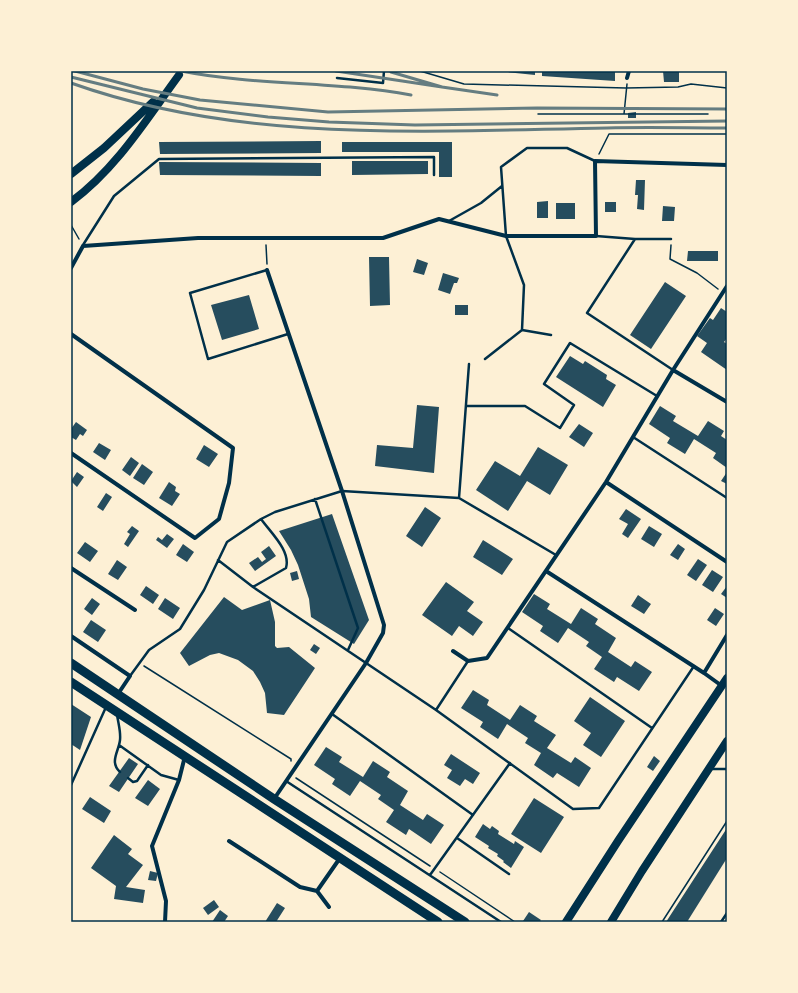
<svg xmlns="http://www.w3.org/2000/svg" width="798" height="993" font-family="Manrope,sans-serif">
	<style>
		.building { fill: #264d5e }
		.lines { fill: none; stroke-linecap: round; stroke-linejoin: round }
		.path { stroke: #003049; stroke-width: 1.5 }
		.service { stroke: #003049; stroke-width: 2.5 }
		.minor { stroke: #003049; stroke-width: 4 }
		.secondary { stroke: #003049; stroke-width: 8 }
		.primary { stroke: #003049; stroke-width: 8 }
		.trunk { stroke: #003049; stroke-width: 9 }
		.rail { stroke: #657d81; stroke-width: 3 }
		.neatline { fill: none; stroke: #003049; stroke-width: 1.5 }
	</style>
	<rect width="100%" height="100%" fill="#fdf0d5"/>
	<path class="building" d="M497,71H535V75Z
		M542,71H615V81L542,76Z
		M663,71H679V82H664Z
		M636,112V118H628V113Z
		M321,141V153L160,154L159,142Z
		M342,142H452V177H439V152H342Z
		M352,161H428V174L352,175Z
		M159,162L321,163V176L160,175Z
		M636,180H645L644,210L637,209L638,195H635Z
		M548,201V218H537V202Z
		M605,202H616V212H605Z
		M556,203H575V219H556Z
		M663,206L675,207L674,221H662Z
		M688,251H718V261H687Z
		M369,257H389L390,305L370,306Z
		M417,259L428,263L424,275L413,272Z
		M443,273L459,278L457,283H454L450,294L438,290Z
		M665,282L686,296L651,349L630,335Z
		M249,295L259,329L222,340L211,305Z
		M455,305H468V315H455Z
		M721,308L727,312V338L724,342L727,344V370L701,352L707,343L697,336L710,318L713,320Z
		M570,356L583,364L585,361L607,375L606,379L616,385L603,407L556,377Z
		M417,405L439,407L434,473L375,466L377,445L413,448Z
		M660,406L676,416L673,421L698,436L708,421L724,431L721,436L727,440V468L713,458L716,453L694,439L685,454L667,443L670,438L649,424Z
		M76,422L87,430L83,436L80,434L76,440L71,437V429Z
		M579,424L593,433L584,447L569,437Z
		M99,443L111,450L105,460L93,452Z
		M204,445L218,454L209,467L196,459Z
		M538,447L568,465L550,495L527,481L508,511L476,490L495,461L520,476Z
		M131,457L139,463L130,476L122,470Z
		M142,464L153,472L144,485L133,478Z
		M77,472L84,477L77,487L71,481Z
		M727,472V484L721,481Z
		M169,482L176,487L175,491L180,494L172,506L159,498Z
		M106,493L112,497L103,511L97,507Z
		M425,507L441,518L422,547L406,536Z
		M626,509L641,519L628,538L622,534L628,524L619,519Z
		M332,514L369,620L354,644L311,617L309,599L298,565L291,550L279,531Z
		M132,526L139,531L128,547L124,544L130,534L127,532Z
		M649,526L662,534L654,547L641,539Z
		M167,534L174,539L167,548L156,540L158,537L162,540Z
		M483,540L513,559L502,575L473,557Z
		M85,542L98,551L90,562L77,553Z
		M183,544L194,552L187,562L176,555Z
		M678,544L685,549L678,560L670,555Z
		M269,546L276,556L255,571L249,563L258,557L262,562L266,559L261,552Z
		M698,559L707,565L696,581L687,575Z
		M117,560L127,567L118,580L108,574Z
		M712,570L723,577L713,592L702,585Z
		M297,571L299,579L292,581L290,573Z
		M446,582L474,602L467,611L483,622L473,636L459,626L452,636L422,615Z
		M146,586L159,595L153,604L140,595Z
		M727,586V598L721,594Z
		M534,594L550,604L547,609L571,624L581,608L598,619L595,624L616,638L608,652L631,667L635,661L652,672L639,691L617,677L614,682L594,669L602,657L586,646L589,642L568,628L558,643L540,631L543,626L522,612Z
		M638,595L651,604L644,614L631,606Z
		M224,597L242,610L270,600L275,622V646L277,648L289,647L315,668L284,715L267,713L265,693L260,682L253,671L238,660L219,653L210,655L189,666L180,653Z
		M92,598L100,604L92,615L84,609Z
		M165,598L180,608L173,619L158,609Z
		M715,608L724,614L716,626L707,620Z
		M91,620L106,630L98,642L83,632Z
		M314,644L320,648L316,654L310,650Z
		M473,690L489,700L487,705L510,720L520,705L537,716L534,721L556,735L547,748L571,763L575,757L591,768L579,787L557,773L553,778L534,765L541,753L525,743L528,738L507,724L498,739L480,727L483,722L461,708Z
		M590,697L625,721L601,757L583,745L591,733L574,721Z
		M71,704L91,717L80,750L71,744Z
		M326,747L342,757L339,762L363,777L373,761L390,772L387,777L408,791L400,805L423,820L427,814L444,825L431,844L409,829L406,835L386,822L394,810L378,799L381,795L360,781L350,796L332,784L335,779L314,765Z
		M451,754L480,773L473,784L465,779L460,786L447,778L452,770L444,765Z
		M654,756L660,761L653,771L647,767Z
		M129,758L138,764L119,792L109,786Z
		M148,780L160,789L148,806L135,798Z
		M90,797L111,811L104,823L82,809Z
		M534,798L564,817L541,853L511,834Z
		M483,824L490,829L492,826L499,831L498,834L514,844L515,841L524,847L511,868L503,862L504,861L497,856L498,854L488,848L489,846L475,837Z
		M727,828V858L687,922H666Z
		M114,835L132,849L128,854L143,865L126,887L145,890L143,903L114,899L116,886L91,868Z
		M150,871L158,873L156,881L148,880Z
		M214,900L219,907L208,915L203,908Z
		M277,903L285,908L276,922H265Z
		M220,910L228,916L224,922H212Z
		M529,912L541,920L539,922L523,921Z"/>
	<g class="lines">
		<path class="path" d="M420,71L464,84L626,88L678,87L691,84L727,88
			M538,114H708
			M624,114L627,84
			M599,154L609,134H727
			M71,225L79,239
			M266,245L267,264
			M671,245L670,259L697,273L718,289
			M144,666L291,759V761
			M296,778L430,866
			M440,872L515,922
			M662,922L727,821"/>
		<path class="service" d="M337,78L383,83L384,71
			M449,221L481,203L502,186
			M596,236L635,239H671
			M635,239L587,313L673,370
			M83,245L114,196L159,159L434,157V175
			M267,270L190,293L208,359L288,334
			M551,335L522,330L524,285L506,236L501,167L527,148H567L595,161
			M485,359L522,330
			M466,406H525L560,428L574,405L544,384L570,343L657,396
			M633,437L727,498
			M459,498L556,555
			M315,499L358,628L348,650
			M218,560L253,587L436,710L573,809L599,808L694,666
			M253,587L286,568C291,551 271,533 261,519
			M508,628L652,728
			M130,676L149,650L180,629L204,590L227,542L261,519L275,512L342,491L459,498L469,364
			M436,710L468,661
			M117,714C118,723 121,731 120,740C119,751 109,762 120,772
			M332,714L473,815
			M119,745L161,775L179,780
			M711,769H727
			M128,778L133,782L137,781L148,765
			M286,781L501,922
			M71,785L106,707
			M457,838L509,874
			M430,875L510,763
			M721,922L727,913"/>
		<path class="minor" d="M627,78L629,71
			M71,268L83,246L198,238H383L439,219L506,236H596L595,161L727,165
			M267,270L342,491L384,625L383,633L366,663L274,799
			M71,334L233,448L229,483L219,519L195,538L71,453
			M673,370L727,402
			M606,482L727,562
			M71,568L135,610
			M546,571L704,673
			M71,636L130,676L118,694
			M453,651L468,661L487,658L606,482L673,370L727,286
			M722,686L704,673L727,635
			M229,841L300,887L317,891
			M329,907L317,891L340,858
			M165,922L166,901L152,846L179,780L185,756"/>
		<path class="secondary" d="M566,922L618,841L727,678
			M611,922L642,871L727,741"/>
		<path class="primary" d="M71,174L104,148L153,102
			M71,202C116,169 146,120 179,75"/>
		<path class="trunk" d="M71,663L274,799L465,922
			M71,682L438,922"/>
		<path class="rail" d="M75,71L143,89L200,100L328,112L537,108L727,109
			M181,71C257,86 335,81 411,95
			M336,71L442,87L391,72
			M71,77L197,108L268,117L329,122L415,125L727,121
			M71,83C242,144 429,131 607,128C647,127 687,128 727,128
			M442,87L497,95"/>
	</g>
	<rect width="798" height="993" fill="none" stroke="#fdf0d5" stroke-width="144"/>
	<rect x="72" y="72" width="654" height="849" class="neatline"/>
</svg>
